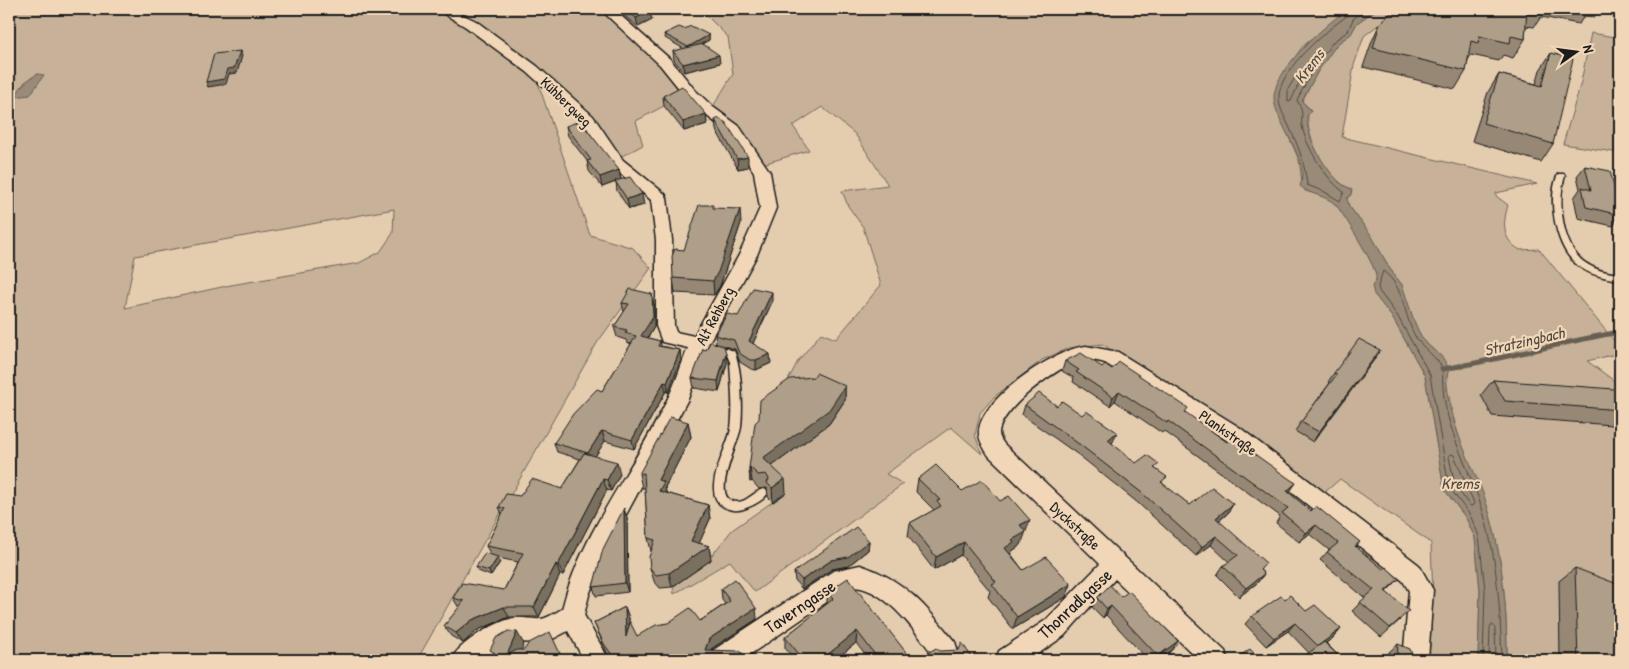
<svg xmlns="http://www.w3.org/2000/svg" width="1629" height="669" font-family="'Patrick Hand',sans-serif">
	<style>
		.green { fill: #c7b199; stroke: #72665a; fill-rule: evenodd }
		.water { fill: #9a8b78; stroke: #685f53 }
		.lines { fill: none; stroke-linecap: round; stroke-linejoin: round }
		.shore { stroke: #4e4841; stroke-width: 1 }
		.stream { stroke: #685f53; stroke-width: 5 }
		.lane-casing { stroke: #1c1c1c; stroke-width: 3 }
		.street-casing { stroke: #1c1c1c; stroke-width: 3 }
		.lane { fill: #f1d7b8; fill-rule: evenodd }
		.street { fill: #f1d7b8; fill-rule: evenodd }
		.wall { fill: #968875; stroke: #1c1c1c }
		.shaded-wall { fill: #7a6f5f; stroke: #1c1c1c }
		.building { fill: #af9e88; stroke: #1c1c1c }
		.labels { text-anchor: middle; stroke-width: 4.5; stroke-linejoin: round; paint-order: stroke }
		.street-label { font-size: 15px; fill: #1c1c1c; stroke: #f1d7b8 }
		.water-label { font-size: 16px; font-style: italic; fill: #4e4841; stroke: #f1d7b8 }
		.near-street-label { font-size: 18px; fill: #1c1c1c; stroke: #f1d7b8 }
	</style>
	<rect width="100%" height="100%" fill="#e4ccaf"/>
	<filter id="ink" filterUnits="userSpaceOnUse"><feTurbulence type="fractalNoise" baseFrequency=".02" numOctaves="2"/><feDisplacementMap in="SourceGraphic" scale="10" xChannelSelector="R" yChannelSelector="G"/><feConvolveMatrix kernelMatrix="1 2 1 2 8 2 1 2 1" color-interpolation-filters="sRGB"/></filter>
	<g filter="url(#ink)">
		<path class="green" d="M9,9H614L608,12L642,44L686,94L636,121L643,145L620,157L594,118L550,79L538,83L590,235L633,248L651,268L597,343L417,660H9ZM394,209L393,233L380,252L359,263L231,285L125,308L135,256Z
			M700,9H1348L1302,47L1277,84L1279,115L1299,160L1302,182L1305,191C1315,194 1326,196 1334,203C1342,210 1375,265 1376,275C1377,279 1375,282 1373,286L1374,294L1392,317L1425,376L1444,489L1466,518L1475,538L1480,590L1478,660H1429L1433,597L1431,543L1340,479L1324,493L1236,430L1102,344L1069,348L1042,360L994,397L980,413L975,435L982,454L951,427L886,474L903,484L755,592L730,561L674,594L673,586L704,565L732,530L785,493L764,472L829,424L785,386L798,361L821,333L836,339L881,285L863,227L848,206L842,191L888,185L855,134L822,107L793,126L809,150L763,164L712,108L733,74L728,37Z
			M1376,9H1399L1364,36L1354,65L1342,137L1537,184L1496,193V196L1508,205C1503,223 1501,239 1520,250L1539,249L1620,348V353L1587,361L1620,385V660H1507C1507,611 1503,560 1489,512C1482,490 1471,470 1463,448C1452,419 1447,389 1443,358L1428,345L1421,337L1414,321L1402,285L1390,269L1371,235L1349,206L1347,201L1350,188C1330,183 1299,129 1310,109L1302,101L1318,71L1337,44L1351,34L1357,23Z
			M1591,33L1620,38V153L1563,144L1581,82Z"/>
		<path class="water" d="M1348,9H1377L1357,23L1351,34L1337,44L1318,71L1302,101L1311,111L1307,116C1307,140 1322,164 1339,182C1343,186 1348,187 1352,190L1351,195L1347,198L1349,206L1371,235L1390,269L1402,285L1414,321L1421,337L1428,345L1443,358L1449,369C1438,399 1469,459 1481,488C1489,508 1494,530 1498,550C1505,586 1507,624 1507,660H1478L1480,590L1475,538L1466,518L1444,489L1425,376L1392,317L1374,294L1372,286C1375,282 1377,279 1376,275C1375,265 1342,211 1335,204C1325,195 1310,195 1300,186C1311,160 1276,125 1274,99C1272,71 1326,24 1348,9Z
			M37,74L44,75L30,95L14,97L25,82Z"/>
		<g class="lines">
			<path class="shore" d="M1350,9L1348,15C1327,30 1276,71 1279,100C1280,111 1288,123 1292,133C1300,150 1305,166 1307,185L1323,191L1340,201L1344,192C1328,182 1307,148 1303,130C1299,117 1306,116 1297,100L1314,68L1333,42L1348,31L1353,19L1367,9
				M1303,69L1304,72L1291,101L1288,102V89L1300,70Z
				M1451,454L1454,455L1474,503L1472,506L1469,505L1455,485L1449,457Z
				M1483,660L1485,590L1479,536L1470,515L1449,487L1430,375L1397,315L1379,291L1378,286L1383,271C1405,287 1403,314 1415,336C1423,349 1436,356 1443,369C1439,422 1470,466 1484,515C1498,562 1500,612 1502,660
				M1489,660L1490,627L1493,625L1495,628L1496,660"/>
			<path class="stream" d="M1442,369C1502,360 1560,342 1620,332"/>
			<defs>
				<path id="lane" d="M1558,174H1564L1565,176C1557,200 1562,246 1584,262C1595,270 1607,273 1620,274V280C1604,278 1585,274 1574,262C1555,244 1547,198 1558,174Z
					M714,344L734,351C742,367 743,408 741,427C739,442 712,494 732,501C744,506 753,492 763,489L767,490L768,493C764,500 754,505 746,508C739,511 731,511 724,507C699,493 728,449 731,428C734,406 731,384 730,362L727,355L711,349L710,347L711,345Z"/>
				<path id="street" d="M436,9H451L476,21L537,66L593,116L623,160L665,194L667,198L672,240L674,326L676,332L694,336L739,255L760,208L754,172L728,132L703,113L685,96L660,65L600,9H613L670,59L695,90L713,107L739,126L770,172L776,208L757,255L708,344L688,399L604,556L589,595L584,615L609,660H584L568,631L545,643L514,642L484,660H451C459,643 492,624 510,619C520,616 531,620 541,619C548,618 556,612 562,609C581,532 635,469 668,398C676,382 681,365 688,348L662,342L656,326V240L651,200L612,166L583,122L527,72L466,27Z
					M1086,346L1118,352L1239,427L1419,565L1433,590L1428,660H1403L1409,591L1403,581L1225,439L1105,363C1098,361 1090,359 1082,360C1060,364 999,410 999,433C999,437 1002,441 1004,444L1225,651L1229,660H1199L1115,579L1064,636L1029,660H996L999,651L1046,620L1100,564L989,456C985,450 980,442 979,435C975,401 1057,348 1086,346Z
					M860,565C904,579 927,607 955,642L958,651L955,660H937C919,636 881,580 847,588L742,660H709L712,651L833,571Z"/>
			</defs>
			<use href="#lane" class="lane-casing"/>
			<use href="#street" class="street-casing"/>
			<use href="#lane" class="lane"/>
			<use href="#street" class="street"/>
		</g>
		<path class="wall" d="M616,9H647L652,20L638,27Z
			M1396,9H1600L1594,17L1584,16L1579,24L1541,17L1534,27L1526,26L1525,39L1513,58L1503,55L1499,61L1471,55L1468,60L1466,71L1455,89L1363,67L1372,41L1380,23Z
			M684,29L709,35V40L702,44L720,63L684,72L674,60L673,51L684,49L665,38L664,34Z
			M1551,53L1553,144L1541,162L1472,141L1488,92L1499,74L1536,84L1540,70Z
			M663,96L706,114L707,124L684,131L664,106Z
			M715,120L748,167L738,169L716,130Z
			M566,126L619,170L621,180L644,205L629,209L617,191L616,182L602,187L589,171L587,161L568,136Z
			M1585,166L1620,211V217L1613,226L1578,218L1574,198L1580,189L1577,176Z
			M714,208L741,223L720,286L714,295L675,293L673,278L684,250Z
			M772,302L753,343L771,363L756,370L751,369L740,362L735,349L716,344L715,335L738,316Z
			M622,303L654,304V327L648,338L660,341L661,346L680,350L681,360L668,393L666,391L634,449L605,441L595,456L620,474L611,491L607,490L563,575H560L539,617H509L478,630L463,643L451,636L444,626L459,608L453,598L504,590L518,562L498,558L500,562L491,576L478,571L476,567L491,555L486,546L502,514L499,507L562,489L580,459L557,452L554,443L602,391L631,344L627,343L626,340L617,337L614,327L624,312Z
			M1380,350L1313,442L1295,431L1301,422L1330,383L1328,382L1334,373Z
			M726,353L727,363L719,392L694,388L692,378Z
			M1065,361L1102,367L1186,413L1311,511L1360,542L1356,547L1383,569L1399,579L1386,592L1400,620L1381,637L1352,611L1365,598L1320,560L1329,550L1309,534L1299,542L1276,523L1280,516L1164,431L1162,433L1115,401L1110,406L1073,382L1074,378L1062,371Z
			M1493,380L1620,399V418L1612,425L1492,416L1481,395Z
			M845,386V400L829,424L772,466L786,493L773,502L768,497L767,488L759,489L752,481L750,482L749,468Z
			M1025,405L1057,406L1113,442L1111,443L1136,463L1156,469L1163,484L1190,505L1233,504L1228,513L1219,521L1264,574L1257,583L1239,597L1217,575L1223,566L1229,562L1211,545L1196,556L1138,503L1080,456L1022,415Z
			M688,422L691,437L665,487L666,493L708,505L710,519L699,543L709,546L711,560L672,587L660,588L654,581L650,568L651,551L648,538L645,488H642L639,474Z
			M918,479L1021,545L1012,551L1011,554L1023,570L1071,584L1066,597L1013,629L988,597L990,591L961,555L934,570L908,536L910,523L934,510L916,492Z
			M627,518L628,592L596,596L593,587Z
			M869,541L868,550L848,566L832,569L802,589L795,581L794,572Z
			M1575,568L1620,660H1560L1559,581Z
			M721,589L757,619L711,649V651L748,660H612L608,655L594,623L625,607L629,618V627L637,636L700,621L725,604L722,600Z
			M827,592L912,660H869L856,643L835,660H795L785,648V637L827,604Z
			M1121,597L1172,650L1163,657L1176,660H1148L1106,615L1103,618L1092,607L1097,598Z
			M1285,599L1306,611L1341,629L1333,638L1326,643L1343,660H1301L1309,653L1288,631L1266,646L1245,624L1252,616Z
			M1398,644L1412,660H1389V652Z"/>
		<path class="shaded-wall" d="M650,11L652,20L638,27L636,18Z
			M709,35V40L688,51V47Z
			M240,51L242,56L237,73L229,74L226,84L208,87L206,82L227,69Z
			M719,55L720,63L684,72L683,64Z
			M706,114L707,124L684,131L683,122Z
			M748,157V167L738,169L737,159Z
			M619,170L621,180L602,187L600,177Z
			M642,194L644,205L629,209L627,199Z
			M740,209L741,223L720,286L714,295L713,281Z
			M772,292V302L750,350L749,341Z
			M652,294L654,304V327L643,346L641,336Z
			M680,350L681,360L668,393L667,383Z
			M1380,350L1374,360L1313,442L1319,432Z
			M726,353L727,363L719,392L718,381Z
			M770,354L771,363L756,370V360Z
			M664,382L666,391L634,449L632,440Z
			M845,386V400L829,424L764,472L763,458Z
			M1119,391L1115,401L1110,406L1113,397Z
			M688,422L691,437L665,487L667,496L663,505L658,480Z
			M602,431L605,441L591,463L588,453Z
			M1117,432L1113,442L1104,450L1108,440Z
			M617,462L620,474L611,491L607,480Z
			M750,467L752,481L750,482L749,468Z
			M603,479L607,490L563,575L558,565Z
			M785,479L786,493L773,502L772,488Z
			M1296,483L1289,493L1287,491Z
			M1233,504L1228,513L1211,527L1216,518Z
			M708,505L710,519L694,555L691,541Z
			M624,508L627,518L628,592L625,583Z
			M1030,520L1021,545L1012,551L1010,555L1005,548L1012,540L1020,525Z
			M1316,525L1309,534L1299,542L1306,533Z
			M1216,536L1211,545L1196,556L1202,547Z
			M869,541L868,550L848,566L832,569L802,589V580L832,560Z
			M964,542L961,555L934,570L936,557Z
			M709,546L711,560L672,587L669,573Z
			M498,557L500,562L491,576L489,571Z
			M556,564L560,575L539,617L534,607Z
			M1264,574L1257,583L1239,597L1246,588Z
			M1071,584L1066,597L1013,629L1017,617Z
			M1111,606L1106,615L1103,618L1107,609Z
			M504,607L509,617L478,630L463,643L456,633L472,620Z
			M625,607L629,618V648L626,637Z
			M756,608L757,619L711,649L708,660L705,650L709,639Z
			M1295,623L1288,631L1266,646L1274,638Z
			M1341,629L1333,638L1310,654L1318,646Z
			M857,631L856,643L835,660H821Z
			M517,632L524,644L517,660L507,655Z
			M1178,641L1172,650L1158,660H1155L1158,656Z
			M971,656L970,660H964Z"/>
		<path class="building" d="M626,9H647L650,11L636,18Z
			M1396,9H1527L1525,39L1511,36L1510,43L1479,36L1478,43L1471,41L1466,71L1373,48L1380,23Z
			M691,26L709,35L688,47L664,34L679,27L684,29Z
			M703,44L719,55L683,64L673,51Z
			M240,51L234,68L227,69L224,79L206,82L214,54Z
			M1551,53L1573,59L1553,144L1483,123L1499,74L1542,86Z
			M682,86L706,114L683,122L663,96Z
			M719,118L726,123L748,157L737,159L715,120Z
			M580,121L619,170L600,177L587,161L591,160L566,126Z
			M1585,166L1610,171L1620,211V215L1586,207L1582,187L1591,190Z
			M630,177L642,194L627,199L615,181Z
			M699,205H713V208L740,209L718,272L713,281L673,278L672,256L675,249L684,250Z
			M753,288L772,292L749,341L770,354L756,360H750L739,353L734,340L715,335L727,314L738,316Z
			M630,289L652,294L653,317L641,336L660,341L658,346L680,350L667,383L664,382L632,440L602,431L588,453L554,443L573,414L597,389L602,391L636,336L625,333L627,330L614,327L629,304L622,303Z
			M1359,339L1380,350L1319,432L1301,422L1337,374L1334,373Z
			M710,342L724,346L726,353L718,381L692,378L703,349L706,350Z
			M1081,353L1102,367L1105,364L1112,369L1119,362L1188,408L1185,412L1227,442L1232,438L1291,480L1296,483L1287,491L1311,511L1316,506L1360,542L1355,546L1383,569L1386,567L1399,579L1385,591L1409,611L1390,628L1360,602L1374,590L1327,552L1338,543L1316,525L1306,533L1282,513L1288,508L1168,421L1167,423L1119,391L1113,397L1076,372L1079,370L1065,361Z
			M816,373L845,386L829,410L763,458L785,479L772,488L767,483L769,479L766,474L758,475L750,467L749,468L755,423L759,419L760,400L790,379L814,377Z
			M1493,380L1614,389L1620,399V410L1505,401Z
			M1039,393L1057,406L1062,401L1082,415L1086,411L1117,432L1108,440L1136,463L1147,455L1159,464L1154,468L1167,477L1161,482L1190,505L1212,487L1233,504L1216,518L1266,563L1260,570L1264,574L1246,588L1223,566L1238,555L1216,536L1202,547L1142,493L1083,447L1025,405Z
			M670,417L688,422L658,480L664,482L659,491L708,505L691,541L709,546L669,573L656,575L650,568L649,557L655,540L648,538L644,473L639,474Z
			M584,453L617,462L607,480L603,479L558,565L556,564L534,607H504L472,620L456,633L444,626L464,601L453,598L462,583L504,590L523,553L486,546L505,508L499,507L506,494L520,496L532,479L562,489Z
			M936,465L962,491L982,480L1000,501L1009,496L1030,520L1020,525L1026,532L1012,540L1014,542L1005,548L1023,570L1046,557L1071,584L1017,617L992,584L996,582L964,542L936,557L910,523L941,506L937,501L940,500L918,479Z
			M624,508L625,583L593,587L603,549Z
			M856,527L869,541L848,557L832,560L802,580L794,572Z
			M485,553L498,557L489,571L476,567Z
			M1575,568L1620,585V660H1578Z
			M848,578L912,660H879L857,631L821,660H804L785,637L833,599L827,592Z
			M735,579L756,608L709,639L705,650L740,651L748,660H616L604,644L594,623L625,607L626,637L630,622L637,636L656,625L668,623L690,608L700,621L730,601L721,589Z
			M1110,585L1121,597L1129,591L1178,641L1158,656L1111,606L1107,609L1097,598Z
			M1290,595L1306,611L1315,605L1341,629L1318,646L1295,623L1274,638L1252,616L1281,596L1285,599Z
			M508,631L517,632L507,655L517,650H524L529,643L550,632L563,660H468L495,653L490,650L496,638Z
			M1324,642L1343,660H1306L1303,657Z
			M962,643L971,656L964,660H916L936,648L940,651L959,650Z
			M1398,644L1410,649L1412,654V660H1397Z
			M1250,649L1260,660H1239L1237,658Z
			M1169,653L1176,660H1157Z"/>
	</g>
	<g class="labels">
		<g class="street-label">
			<text transform="translate(566 102) rotate(44)" y="5">Kühbergweg</text>
			<text transform="translate(715 316) rotate(-62)" y="5">Alt Rehberg</text>
			<text transform="translate(1228 433) rotate(35)" y="5">Plankstraße</text>
			<text transform="translate(1075 526) rotate(43)" y="5">Dyckstraße</text>
		</g>
		<g class="water-label">
			<text transform="translate(1309 66) rotate(-52)" y="6">Krems</text>
			<text transform="translate(1524 341) rotate(-13)" y="6">Stratzingbach</text>
			<text x="1460" y="489">Krems</text>
		</g>
		<g class="near-street-label">
			<text transform="translate(1075 604) rotate(-43)" y="6">Thonradlgasse</text>
			<text transform="translate(800 607) rotate(-34)" y="6">Taverngasse</text>
		</g>
	</g>
	<rect width="1629" height="669" fill="none" stroke="#f1d7b8" stroke-width="30"/>
	<rect x="15" y="15" width="1599" height="639" fill="none" stroke="#1c1c1c" stroke-width="2" filter="url(#ink)"/>
	<g transform="translate(1576 52) rotate(76)" stroke="#f1d7b8" stroke-width="4" paint-order="stroke">
	<path d="M0-4L9 19L0 12L-9 19Z" fill="#1c1c1c"/>
	<text y="-8" font-size="14" font-weight="bold" text-anchor="middle" fill="#1c1c1c">N</text>
	</g>
</svg>
